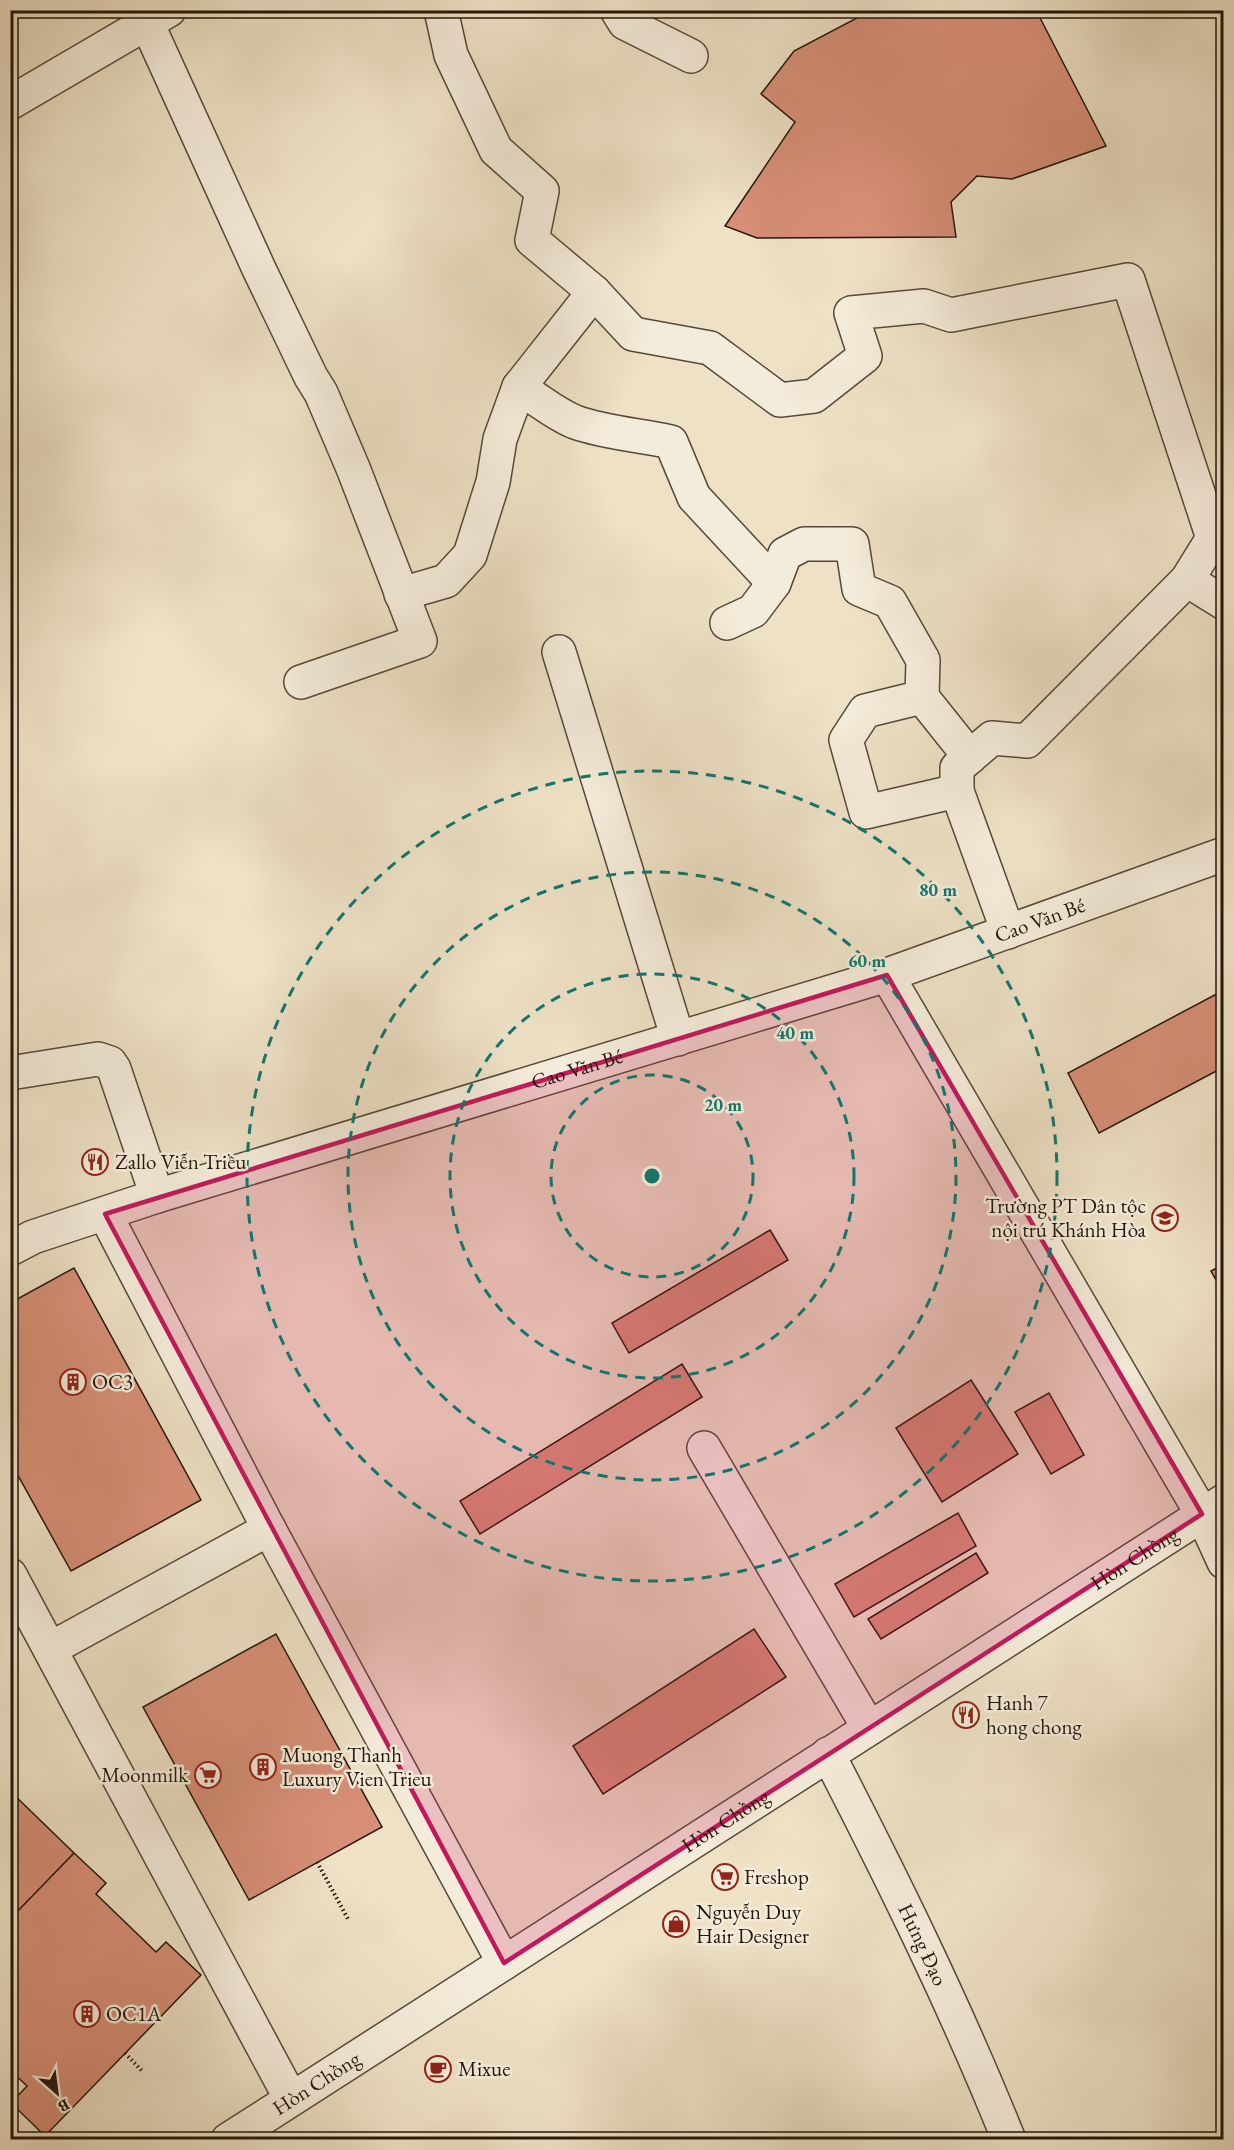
<svg xmlns="http://www.w3.org/2000/svg" width="1234" height="2150" font-family="'EB Garamond',serif">
	<style>
		.building { fill: #d78f77; stroke: #23160a; stroke-width: 1.5 }
		.lines { fill: none; stroke-linecap: round; stroke-linejoin: round }
		.minor-casing { stroke: #564939; stroke-width: 36 }
		.path { stroke: #23160a; stroke-width: 4; stroke-dasharray: 1.5 3; stroke-linecap: butt }
		.minor { stroke: #f4ecda; stroke-width: 33 }
		.marked { fill: #c2185b; fill-opacity: 0.2; stroke: #c2185b; stroke-width: 4.5; stroke-linejoin: round }
		.ring { fill: none; stroke: #0f766e; stroke-width: 3; stroke-dasharray: 10 8 }
		.labels { text-anchor: middle; stroke-width: 5; stroke-linejoin: round; paint-order: stroke }
		.street-label { font-size: 21px; fill: #23160a; stroke: #f4ecda }
		.poi-label { font-size: 21px; fill: #23160a; stroke: #f4ecda; text-anchor: start }
		.centre { fill: #0f766e; stroke: #f4ecda; stroke-width: 3 }
		.ring-label { font-size: 18px; text-anchor: middle; font-weight: bold; fill: #0f766e; stroke: #f4ecda; stroke-width: 5; stroke-linejoin: round; paint-order: stroke }
	</style>
	<rect width="100%" height="100%" fill="#eee1c6"/>
	<filter id="stains"><feTurbulence type="fractalNoise" baseFrequency=".00333" numOctaves="4"/><feColorMatrix values="0 0 0 0 .2 0 0 0 0 .09 0 0 0 0 .02 0 0 0 .5 -.17"/></filter>
	<radialGradient id="worn" r=".72"><stop offset=".6" stop-color="#630" stop-opacity="0"/><stop offset="1" stop-color="#630" stop-opacity=".3"/></radialGradient>
	<path class="building" d="M1036,10L1106,146L1012,179L977,176L951,202L956,237L757,238L725,226L795,122L761,94L794,51L872,10Z
		M1224,990V1067L1099,1133L1068,1073Z
		M770,1230L788,1260L629,1353L612,1323Z
		M1224,1264V1294L1211,1271Z
		M74,1268L201,1500L71,1571L10,1461V1303Z
		M682,1364L702,1397L480,1534L460,1501Z
		M971,1380L1018,1454L942,1502L896,1428Z
		M1049,1393L1084,1455L1051,1474L1015,1412Z
		M958,1513L976,1546L854,1617L835,1584Z
		M976,1553L988,1573L881,1639L868,1619Z
		M754,1629L786,1677L603,1794L573,1746Z
		M276,1634L382,1827L249,1900L143,1707Z
		M10,1791L74,1853L10,1919Z
		M74,1853L106,1883L96,1894L156,1952L166,1942L201,1975L45,2136L11,2103L27,2086L10,2070V1919Z"/>
	<g class="lines">
		<defs>
			<g id="minor">
				<path d="M441,10L451,55L496,150L542,191L532,240L594,292L633,334L710,348L780,400L814,396L865,356L851,313L924,306L951,315L1128,280L1213,538L1187,580"/>
				<path d="M617,10L625,23L691,56"/>
				<path d="M147,23L259,269L311,377L321,393L353,468L420,641L301,682"/>
				<path d="M10,103L169,10"/>
				<path d="M519,387C535,398 557,415 575,422C606,433 639,435 671,442L694,497L774,583"/>
				<path d="M401,594L446,581L470,555L493,482L500,439L519,387L594,292"/>
				<path d="M727,623L753,611L774,583L785,554L804,544H852L859,589L890,602L923,660L922,697L865,711L846,740L866,812L957,791"/>
				<path d="M559,652L678,1039"/>
				<path d="M922,697L970,757"/>
				<path d="M1008,932L957,791V768L992,738L1027,741L1187,580L1224,603"/>
				<path d="M887,975L1202,1514L1224,1562"/>
				<path id="s1" d="M10,1073L98,1059L110,1063L114,1069L157,1196L887,975L1224,854"/>
				<path d="M105,1214L269,1529L504,1963"/>
				<path d="M10,1249L33,1237L157,1196"/>
				<path d="M704,1448L869,1728"/>
				<path d="M10,1575L291,2099"/>
				<path d="M50,1649L269,1529"/>
				<path id="s2" d="M828,1754C893,1880 956,2008 1009,2140"/>
				<path id="s3" d="M228,2140L1224,1501"/>
			</g>
		</defs>
		<use href="#minor" class="minor-casing"/>
		<path class="path" d="M317,1862L348,1919
			M125,2053L143,2072"/>
		<use href="#minor" class="minor"/>
	</g>
	<path class="marked" d="M887,975L1202,1514L504,1963L105,1214Z"/>
	<g class="ring">
		<circle cx="652" cy="1176" r="101"/>
		<circle cx="652" cy="1176" r="202"/>
		<circle cx="652" cy="1176" r="304"/>
		<circle cx="652" cy="1176" r="405"/>
	</g>
	<defs>
		<symbol id="restaurant-ring" viewBox="-11 -11 22 22"><circle r="9.5" fill="#f4ecda" stroke="#8f2418" stroke-width="1.5"/><path d="M-5-6h1v4h1v-4h1v4h1v-4h1v5L-1.5 .5V6h-2V.5L-5-1ZM5-6V6H3V1.5H1.5Q1.5-4 5-6Z" fill="#8f2418"/></symbol>
		<symbol id="school-ring" viewBox="-11 -11 22 22"><circle r="9.5" fill="#f4ecda" stroke="#8f2418" stroke-width="1.5"/><path d="M0-5L7-2L0 1L-7-2ZM-4 1L0 2.5L4 1V4Q0 6-4 4Z" fill="#8f2418"/></symbol>
		<symbol id="building-ring" viewBox="-11 -11 22 22"><circle r="9.5" fill="#f4ecda" stroke="#8f2418" stroke-width="1.5"/><path d="M-4-6H4V6H1V3H-1V6H-4ZM-2.5-4.3h1.7v1.8h-1.7ZM.8-4.3h1.7v1.8H.8ZM-2.5-1h1.7V.8h-1.7ZM.8-1h1.7V.8H.8Z" fill="#8f2418"/></symbol>
		<symbol id="supermarket-ring" viewBox="-11 -11 22 22"><circle r="9.5" fill="#f4ecda" stroke="#8f2418" stroke-width="1.5"/><path d="M-6-5.5h2.5l.6 2H6L4.5 2H-2.5L-4.4-4H-6ZM-1.5 3.2a1.3 1.3 0 1 0 .1 0ZM3 3.2a1.3 1.3 0 1 0 .1 0Z" fill="#8f2418"/></symbol>
		<symbol id="shop-ring" viewBox="-11 -11 22 22"><circle r="9.5" fill="#f4ecda" stroke="#8f2418" stroke-width="1.5"/><path d="M-5-2.5h2.3a2.7 3.5 0 0 1 5.4 0H5L5.5 6h-11ZM-1.5-2.5h3a1.5 2.3 0 0 0-3 0Z" fill="#8f2418"/></symbol>
		<symbol id="cafe-ring" viewBox="-11 -11 22 22"><circle r="9.5" fill="#f4ecda" stroke="#8f2418" stroke-width="1.5"/><path d="M-5.5-4.5H6V0H3Q3 3.5 0 3.5H-2.5Q-5.5 3.5-5.5 0ZM3-3.2v2h1.7v-2ZM-6 4.5H4V6H-6Z" fill="#8f2418"/></symbol>
	</defs>
	<g fill-rule="evenodd">
		<use href="#restaurant-ring" x="80" y="1147" width="30" height="30"/>
		<use href="#school-ring" x="1150" y="1203" width="30" height="30"/>
		<use href="#building-ring" x="58" y="1367" width="30" height="30"/>
		<use href="#restaurant-ring" x="951" y="1700" width="30" height="30"/>
		<use href="#building-ring" x="248" y="1752" width="30" height="30"/>
		<use href="#supermarket-ring" x="193" y="1760" width="30" height="30"/>
		<use href="#supermarket-ring" x="710" y="1862" width="30" height="30"/>
		<use href="#shop-ring" x="661" y="1909" width="30" height="30"/>
		<use href="#building-ring" x="72" y="1999" width="30" height="30"/>
		<use href="#cafe-ring" x="423" y="2054" width="30" height="30"/>
	</g>
	<g class="labels">
		<g class="street-label">
			<text dy="7" stroke="none"><textPath href="#s1" startOffset="1168">Cao Văn Bé</textPath></text>
			<text dy="7" stroke="none"><textPath href="#s1" startOffset="682">Cao Văn Bé</textPath></text>
			<text dy="7" stroke="none"><textPath href="#s3" startOffset="1077">Hòn Chồng</textPath></text>
			<text dy="7" stroke="none"><textPath href="#s3" startOffset="591">Hòn Chồng</textPath></text>
			<text dy="7" stroke="none"><textPath href="#s2" startOffset="213">Hưng Đạo</textPath></text>
			<text dy="7" stroke="none"><textPath href="#s3" startOffset="105">Hòn Chồng</textPath></text>
		</g>
		<g class="poi-label">
			<text x="115" y="1169">Zallo Viễn Triều</text>
			<text x="1146" y="1213" text-anchor="end">Trường PT Dân tộc<tspan x="1146" dy="24">nội trú Khánh Hòa</tspan></text>
			<text x="92" y="1389">OC3</text>
			<text x="986" y="1710">Hanh 7<tspan x="986" dy="24">hong chong</tspan></text>
			<text x="282" y="1762">Muong Thanh<tspan x="282" dy="24">Luxury Vien Trieu</tspan></text>
			<text x="188" y="1782" text-anchor="end">Moonmilk</text>
			<text x="744" y="1884">Freshop</text>
			<text x="696" y="1919">Nguyễn Duy<tspan x="696" dy="24">Hair Designer</tspan></text>
			<text x="106" y="2021">OC1A</text>
			<text x="458" y="2076">Mixue</text>
		</g>
	</g>
	<circle cx="652" cy="1176" r="9" class="centre"/>
	<g class="ring-label">
		<text x="938" y="896">80 m</text>
		<text x="867" y="967">60 m</text>
		<text x="795" y="1039">40 m</text>
		<text x="723" y="1111">20 m</text>
	</g>
	<rect width="1234" height="2150" fill="none" stroke="#eee1c6" stroke-width="36"/>
	<rect x="12" y="12" width="1210" height="2126" fill="none" stroke="#23160a" stroke-width="3"/>
	<rect x="18" y="18" width="1198" height="2114" fill="none" stroke="#23160a" stroke-width="1.5"/>
	<g transform="translate(57 2093) rotate(152)" stroke="#f4ecda" stroke-width="4.5" paint-order="stroke">
	<path d="M0-4.5L10 22L0 15L-10 22Z" fill="#23160a"/>
	<text y="-9" font-size="16" font-weight="bold" text-anchor="middle" fill="#23160a">B</text>
	</g>
	<rect width="100%" height="100%" filter="url(#stains)"/>
	<rect width="100%" height="100%" fill="url(#worn)"/>
</svg>
